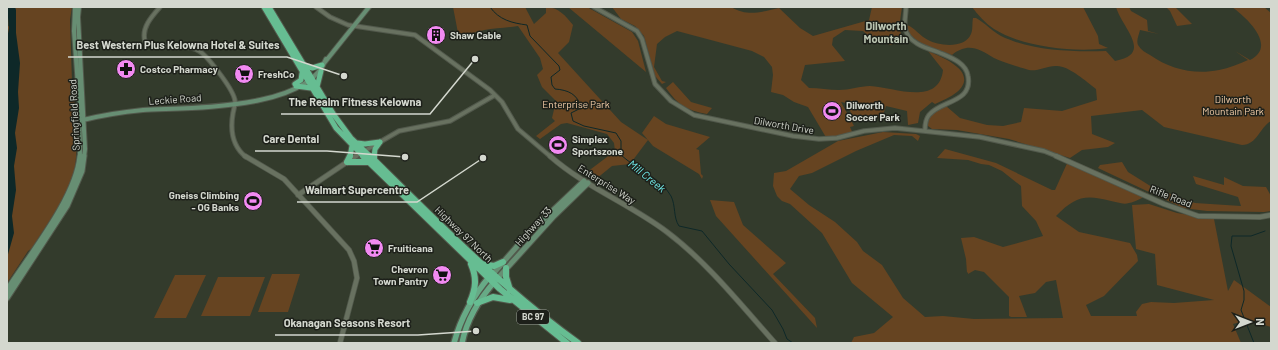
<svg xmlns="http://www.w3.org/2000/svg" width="1278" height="350" font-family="Barlow,sans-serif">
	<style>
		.green { fill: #664421 }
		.water { fill: #0e2828 }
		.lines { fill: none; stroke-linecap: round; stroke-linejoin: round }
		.stream { stroke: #0e2828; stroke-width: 1 }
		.tertiary-far1-casing { stroke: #52594c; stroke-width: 5.5 }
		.tertiary-casing { stroke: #52594c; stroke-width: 6 }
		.secondary-far1-casing { stroke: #52594c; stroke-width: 6 }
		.secondary-casing { stroke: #52594c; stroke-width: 7 }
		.primary-casing { stroke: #52594c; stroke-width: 8 }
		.trunk-far1-casing { stroke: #52594c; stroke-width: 7 }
		.trunk-casing { stroke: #52594c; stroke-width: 8 }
		.tertiary-far1 { stroke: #687160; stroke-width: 3.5 }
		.tertiary { stroke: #687160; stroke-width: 4.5 }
		.secondary-far1 { stroke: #678e73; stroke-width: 4 }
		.secondary { stroke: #678e73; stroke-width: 5 }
		.primary { stroke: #67aa86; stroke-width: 5.5 }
		.trunk-far1 { stroke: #66bd92; stroke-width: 5 }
		.trunk { stroke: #66bd92; stroke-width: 6 }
		.labels { text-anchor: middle; stroke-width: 3; stroke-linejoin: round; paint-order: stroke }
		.shield { fill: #1d201a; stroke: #9da199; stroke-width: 1 }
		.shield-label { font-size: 9px; font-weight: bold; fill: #d4d8cf }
		.poi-label { font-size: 10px; font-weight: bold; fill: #d4d8cf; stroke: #1d201a; text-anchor: start }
		.street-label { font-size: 10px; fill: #d4d8cf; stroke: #1d201a }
		.park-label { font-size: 10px; fill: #f6cfaa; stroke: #1d201a }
		.neighbourhood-label { font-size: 11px; font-weight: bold; fill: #bcc6b3; stroke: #1d201a }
		.water-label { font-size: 11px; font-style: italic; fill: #71ebe9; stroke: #1d201a }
		.leader { fill: none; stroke: #d4d8cf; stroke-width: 1.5 }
		.callout-dot { fill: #d4d8cf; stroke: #1d201a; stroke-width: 1.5 }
		.callout-label { font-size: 11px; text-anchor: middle; font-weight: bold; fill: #d4d8cf; stroke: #1d201a; stroke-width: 3; stroke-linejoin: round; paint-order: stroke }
	</style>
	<rect width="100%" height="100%" fill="#333b2c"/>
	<path class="green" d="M7,7L9,16L8,26L16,27L15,7H72L70,20L72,82L75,96L74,115L76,117C76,135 78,159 73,176C64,202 46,225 32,248L28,251L7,283Z
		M453,7H525L534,24L546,13V7C558,7 566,16 573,25L569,42L558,53L621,122L648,140L642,133L654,116L666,124L710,137L696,149L699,150L701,174L703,176L702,179L699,174L653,146L648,140L630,164L612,166L596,179L587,172L615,151L614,143L607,134L567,123L561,124L540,139L536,136L555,121L552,118L556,101L542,87L537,75L543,69L540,58L518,26C500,29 476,28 462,39L458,33Z
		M568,7H587L632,32L638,41L646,72Z
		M612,7H731C748,17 761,12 779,8L800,28L813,36L869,20L872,7H902L899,28L902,36L894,39L892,45L874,41L863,31L845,30L833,38L832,45L845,61L805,65L801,80L809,88C819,88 829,90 839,90C850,90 860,86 870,86C893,87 939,107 943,70L928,51C942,57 980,72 957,92C951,97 943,100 935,104L932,102L920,112L918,123L908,125L907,111L886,106L882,118L854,119L846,103L841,102L854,126L850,127L853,134L827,139L808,107L794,102L783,95L771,92L773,75L772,67L764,57L752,51L677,31L665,37L657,44L654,67L662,81L666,82L662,84L655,76L644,36L635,26L621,19Z
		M972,7H1083L1098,36L1099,44L1108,48C1075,53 1022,47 994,29C985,23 978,15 972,7Z
		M1116,7H1129L1131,11L1147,20L1148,31L1159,34L1140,30C1139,35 1136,40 1138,45C1141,50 1146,53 1150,55C1170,69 1194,75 1219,70C1229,68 1239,64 1248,60L1235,51L1250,60C1278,46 1246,17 1232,7H1264L1271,13V121C1260,127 1257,145 1242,145L1164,127L1142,110L1091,116L1092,134L1115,143L1108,147L1082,150L1070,158L1009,139L957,130L932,129L928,126C927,115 937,111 946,106L960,118L987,125L1003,126L1021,122L1024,108L1062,111L1097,100L1096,89C1087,82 1069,66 1057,66C1048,65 1037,72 1029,70C1025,69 997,60 994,58C979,49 968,42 952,55C941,50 905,42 907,25C915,28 920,36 928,40C939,46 965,49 971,34C973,30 972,23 973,18H976C985,23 992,31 1001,36C1032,51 1072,52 1106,51L1115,61C1154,54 1122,28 1116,7Z
		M1166,7H1175L1192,24L1177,26L1170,11Z
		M673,82L691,102L712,108L707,114C686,110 678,105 666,88Z
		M883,132L916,134L920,136L918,141L912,136L894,135L856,151L812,173L799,176L790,189L809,205L835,222L857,242L863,251L882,265L903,298L925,317L943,316L974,319L1063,318L1056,280L1046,282L1035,293L1019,296L1027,317H1011L1009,316V297L984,272L975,270L968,274V272L967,273L966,259L961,238L974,237L1003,247L1043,236L1036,221L1022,206L1021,186L1002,171L989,165L981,164L968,160L937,158L945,149L996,163L1052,190H1055L1069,159L1149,194C1143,197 1136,202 1129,203C1123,205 1117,202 1111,201C1084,194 1075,197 1056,216L1079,232L1130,243L1137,255L1138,261L1104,296L1086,305L1091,316H1137L1136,312L1142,304L1151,302L1174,303L1214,300L1157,285L1155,254L1136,249L1132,205L1149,204L1177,213L1214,219L1228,291L1234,280L1271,307V327L1248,320L1233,324L1241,343H851L854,337L874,333L893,317L852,283L822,233L790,204L782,201L777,196L773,186L774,173L786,171L838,141Z
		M1122,162L1128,172L1152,187L1195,203L1241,206L1238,197L1196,184L1193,176L1224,185V177L1243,186L1266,187L1271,196V211L1264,212L1207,211L1183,208L1098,168L1100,165Z
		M710,200L734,202L743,225L786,263L773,274L815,318L817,328L716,216Z
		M272,274H300L288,312H258Z
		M175,275H206L186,318H154Z
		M218,277H265L250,316H201Z"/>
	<path class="water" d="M7,7H15L16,10V33L20,63L18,92L19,108L15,133L17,148L14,166L16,190L12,216L14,233L7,258V39L9,28Z"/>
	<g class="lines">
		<path class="stream" d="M490,7C499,20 512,23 527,25L530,36L559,66L560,70L551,77L552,85L555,89C568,90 578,94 581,108L571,113L573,121L584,126L616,133L621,141V155C636,169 661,178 671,196C676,206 673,217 679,226L702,231L729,264L772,310L783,329L787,339L793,343
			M1254,343L1241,310L1244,300V291L1231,246L1232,236H1251L1265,231"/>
		<defs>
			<path id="tertiary-far1" d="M160,7C152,16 141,28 145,41C163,52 187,41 202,53C210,60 234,90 235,101C235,105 234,109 233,113C230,130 232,146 246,157
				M316,7L330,17L348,25L415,35L490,90L502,102L518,129L551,157
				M594,7L637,31L642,39L655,84L671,101L694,115L793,136L819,139L837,138L864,131L895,128L980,137L1044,151L1059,157
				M906,7C906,14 904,22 905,28C908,43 926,48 938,52C949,57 966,62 968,76C973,103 941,100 929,115C925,120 925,125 925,130
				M354,157L399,131L450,121L495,95"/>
			<path id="tertiary" d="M245,156L284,179L349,250L354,261L357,278L340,343
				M550,156C585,187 630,204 667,232C708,263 741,305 775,343
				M1056,156L1164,204L1198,216L1260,217L1271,215
				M298,195L356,156"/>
			<path id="secondary-far1" d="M75,7L74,31L79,100L80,157
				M79,7L78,17L85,149L84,157
				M325,62L369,7
				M83,120C103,115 123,112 143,110C189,107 307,111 326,59"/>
			<path id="secondary" d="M492,275L527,235L584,181
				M497,279L553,217L588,183
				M7,290C30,254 76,198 80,156
				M7,298L67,206L82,171L84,156"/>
			<path id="primary" d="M454,343C461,317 473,296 490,276
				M462,343C467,318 479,299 496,280"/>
			<path id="trunk-far1" d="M264,7L336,128L364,157
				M269,7L334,115L351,138L371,157
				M303,65L312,68L322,65
				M295,84L301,80L302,73
				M296,86L311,88
				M317,87L321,71
				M357,143L365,144L380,142
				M350,157L352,146
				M374,157L375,149L380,142"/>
			<path id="trunk" d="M363,156L500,289L567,343
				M370,156C437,222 502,288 578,343
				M374,160V156
				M347,162H368
				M347,162L350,156
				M482,264L494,266L503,262
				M506,268V277L510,290
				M470,302C476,288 477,278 471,264
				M477,303L493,297L510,300"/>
		</defs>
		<use href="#tertiary-far1" class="tertiary-far1-casing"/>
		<use href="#tertiary" class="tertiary-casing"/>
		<use href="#secondary-far1" class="secondary-far1-casing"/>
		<use href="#secondary" class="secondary-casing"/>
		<use href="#primary" class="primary-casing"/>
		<use href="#trunk-far1" class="trunk-far1-casing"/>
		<use href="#trunk" class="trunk-casing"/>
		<use href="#tertiary-far1" class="tertiary-far1"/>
		<use href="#tertiary" class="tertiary"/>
		<use href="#secondary-far1" class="secondary-far1"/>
		<use href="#secondary" class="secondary"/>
		<use href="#primary" class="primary"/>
		<use href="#trunk-far1" class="trunk-far1"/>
		<use href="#trunk" class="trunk"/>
	</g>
	<defs>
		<symbol id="building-disc" viewBox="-11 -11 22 22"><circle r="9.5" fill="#f28af2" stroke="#1d201a"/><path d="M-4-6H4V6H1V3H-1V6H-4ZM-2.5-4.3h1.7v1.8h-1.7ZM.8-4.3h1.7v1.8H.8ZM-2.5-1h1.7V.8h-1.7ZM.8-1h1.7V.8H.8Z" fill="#111"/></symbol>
		<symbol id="pharmacy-disc" viewBox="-11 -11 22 22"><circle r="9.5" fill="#f28af2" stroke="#1d201a"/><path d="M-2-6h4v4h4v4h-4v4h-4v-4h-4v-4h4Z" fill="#111"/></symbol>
		<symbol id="supermarket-disc" viewBox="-11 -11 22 22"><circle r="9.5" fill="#f28af2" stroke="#1d201a"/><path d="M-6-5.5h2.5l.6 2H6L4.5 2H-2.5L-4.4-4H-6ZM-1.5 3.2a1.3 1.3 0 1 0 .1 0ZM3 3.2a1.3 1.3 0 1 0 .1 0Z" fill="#111"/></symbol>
		<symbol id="stadium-disc" viewBox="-11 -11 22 22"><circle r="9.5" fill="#f28af2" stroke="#1d201a"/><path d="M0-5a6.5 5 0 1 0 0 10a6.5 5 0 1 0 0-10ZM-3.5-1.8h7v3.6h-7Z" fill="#111"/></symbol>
	</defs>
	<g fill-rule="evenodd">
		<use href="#building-disc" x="425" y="24" width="22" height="22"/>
		<use href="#pharmacy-disc" x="115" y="58" width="22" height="22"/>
		<use href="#supermarket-disc" x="233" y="63" width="22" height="22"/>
		<use href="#stadium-disc" x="821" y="100" width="22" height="22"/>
		<use href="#stadium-disc" x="547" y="134" width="22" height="22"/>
		<use href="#stadium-disc" x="242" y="190" width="22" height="22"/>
		<use href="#supermarket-disc" x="363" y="237" width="22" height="22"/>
		<use href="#supermarket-disc" x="431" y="264" width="22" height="22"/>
	</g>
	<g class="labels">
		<rect class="shield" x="517" y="310" width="32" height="14" rx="3"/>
		<g class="shield-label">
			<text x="533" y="320">BC 97</text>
		</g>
		<g class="poi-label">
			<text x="450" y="39">Shaw Cable</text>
			<text x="140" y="73">Costco Pharmacy</text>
			<text x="258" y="78">FreshCo</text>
			<text x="846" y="109">Dilworth<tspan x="846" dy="12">Soccer Park</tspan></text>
			<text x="572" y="143">Simplex<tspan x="572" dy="12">Sportszone</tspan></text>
			<text x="239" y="199" text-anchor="end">Gneiss Climbing<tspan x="239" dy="12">- OG Banks</tspan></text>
			<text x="388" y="252">Fruiticana</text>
			<text x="428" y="273" text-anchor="end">Chevron<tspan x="428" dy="12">Town Pantry</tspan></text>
		</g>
		<g class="street-label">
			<text transform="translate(175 99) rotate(-4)" y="4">Leckie Road</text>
			<text transform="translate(74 115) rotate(-93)" y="4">Springfield Road</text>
			<text transform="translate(784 125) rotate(10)" y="4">Dilworth Drive</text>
			<text transform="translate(607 184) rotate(32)" y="4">Enterprise Way</text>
			<text transform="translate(1171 196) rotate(21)" y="4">Rifle Road</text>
			<text transform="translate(533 226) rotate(-48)" y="4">Highway 33</text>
			<text transform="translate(464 234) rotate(44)" y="4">Highway 97 North</text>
		</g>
		<g class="park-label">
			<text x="1233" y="103">Dilworth<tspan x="1233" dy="12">Mountain Park</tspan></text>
			<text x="576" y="108">Enterprise Park</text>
		</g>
		<g class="neighbourhood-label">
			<text x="886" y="30">Dilworth<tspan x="886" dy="13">Mountain</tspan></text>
		</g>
		<g class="water-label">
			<text transform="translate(647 176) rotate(39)" y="4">Mill Creek</text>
		</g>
	</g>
	<path class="leader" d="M344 76L287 57H68M475 59L430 114H281M405 157L327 151H255M483 158L417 202H297M476 331L418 335H275"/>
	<g class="callout-dot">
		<circle cx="344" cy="76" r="4"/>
		<circle cx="475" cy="59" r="4"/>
		<circle cx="405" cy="157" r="4"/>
		<circle cx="483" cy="158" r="4"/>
		<circle cx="476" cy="331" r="4"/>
	</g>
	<g class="callout-label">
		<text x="178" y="49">Best Western Plus Kelowna Hotel &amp; Suites</text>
		<text x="355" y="106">The Realm Fitness Kelowna</text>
		<text x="291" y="143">Care Dental</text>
		<text x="357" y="194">Walmart Supercentre</text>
		<text x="347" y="327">Okanagan Seasons Resort</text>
	</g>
	<rect width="1278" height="350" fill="none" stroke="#d4d8cf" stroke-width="16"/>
	<g transform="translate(1250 322) rotate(90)" stroke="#1d201a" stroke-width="3" paint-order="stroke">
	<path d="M0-3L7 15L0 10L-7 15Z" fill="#d4d8cf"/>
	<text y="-6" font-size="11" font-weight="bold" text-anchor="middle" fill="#d4d8cf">N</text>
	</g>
</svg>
